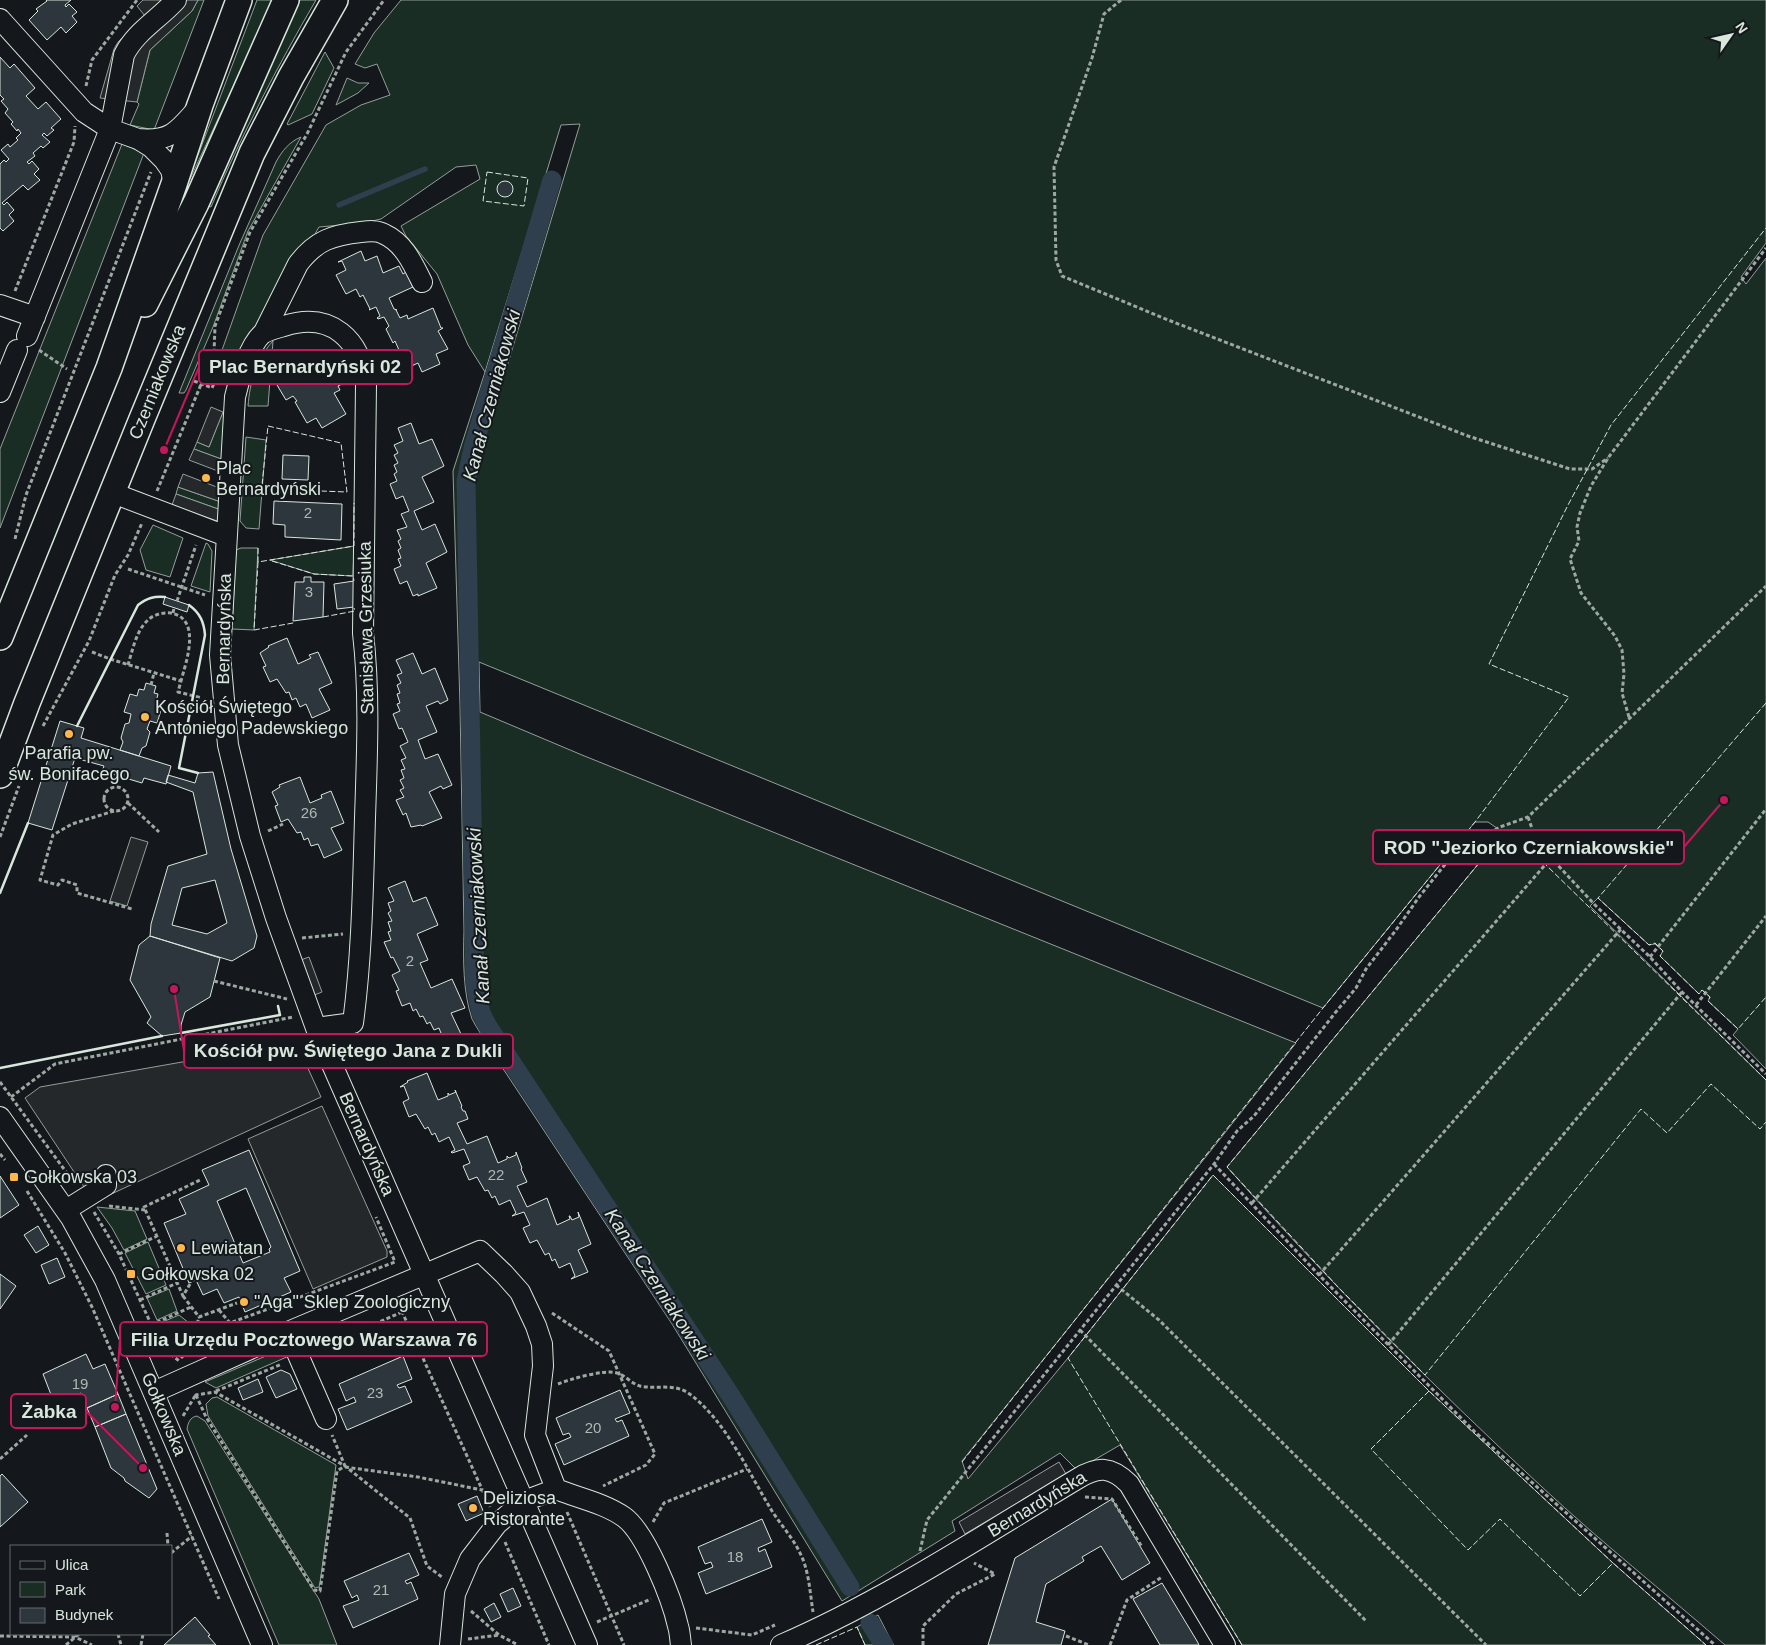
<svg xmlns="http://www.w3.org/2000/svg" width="1766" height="1645" font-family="Helvetica,sans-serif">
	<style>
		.green { fill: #1a2d24; stroke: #939e99; fill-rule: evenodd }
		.parking { fill: #24282b; stroke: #939e99 }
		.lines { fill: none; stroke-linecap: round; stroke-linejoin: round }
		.stream { stroke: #2f3f4d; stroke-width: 5.5 }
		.canal { stroke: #2f3f4d; stroke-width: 19 }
		.building { fill: #2c363c; stroke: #d8e6dc; fill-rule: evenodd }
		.minor-casing { stroke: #d8e6dc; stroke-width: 22 }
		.major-casing { stroke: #d8e6dc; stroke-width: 28 }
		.path { stroke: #9da8a2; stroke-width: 3; stroke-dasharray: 4 2.5; stroke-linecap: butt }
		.minor { stroke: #14181c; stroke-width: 20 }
		.major { stroke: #14181c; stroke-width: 25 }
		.fence { stroke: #d8e6dc; stroke-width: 1; stroke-dasharray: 6 2.5; stroke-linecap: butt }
		.wall { stroke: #d8e6dc; stroke-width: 2.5 }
		.poi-dot { fill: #ffb74d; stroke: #14181c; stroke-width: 2 }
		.labels { text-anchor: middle; stroke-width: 4; stroke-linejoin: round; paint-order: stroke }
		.number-label { font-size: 15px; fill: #adbab4 }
		.street-label { font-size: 18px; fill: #d8e6dc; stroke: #14181c }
		.poi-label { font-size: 18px; fill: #d8e6dc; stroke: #14181c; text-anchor: start }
		.water-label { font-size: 19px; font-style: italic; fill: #d8e6dc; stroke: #14181c }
		.leader { fill: none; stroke: #c2185b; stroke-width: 2 }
		.callout-dot { fill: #c2185b; stroke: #14181c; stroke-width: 2 }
		.callout { fill: #14181c; stroke: #c2185b; stroke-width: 2 }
		.callout-label { font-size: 19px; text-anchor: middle; font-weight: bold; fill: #d8e6dc }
	</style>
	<rect width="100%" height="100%" fill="#14181c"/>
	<path class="green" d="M198,0H204L154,130L130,125L139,104L137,102L150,50L192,11Z
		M257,0H272V3L184,192Z
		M300,0H316C277,67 241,136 211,207L204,204Z
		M401,0H1766V243L1741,277L1746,284L1766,258V1069L1733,1035L1738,1029L1708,1001L1710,997L1702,990L1699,994L1660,956L1663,951L1655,944L1649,945L1598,898L1590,906L1766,1080V1645H1725C1664,1592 1601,1542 1542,1487C1433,1386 1326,1279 1227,1167L1504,833L1488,822H1475L1323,1008L479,662L480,712L582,755L1296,1043C1186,1183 1073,1322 962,1461L968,1479L1068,1358L1213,1175L1429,1391L1613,1563L1706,1645H1242L1120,1445L1077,1470L1060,1453L952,1521L955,1531L842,1601L672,1324L486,1043C482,1035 476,1027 472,1019C463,993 463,959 464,931L460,706L453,471L485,372L468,345L437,274L406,236L401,226L480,179L476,165L456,167L381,219L364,223L319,227L268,317L253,328L231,384L222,381L221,373L216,367L263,235L326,125L361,105L390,95L377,64L365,68L355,64L374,33ZM580,124L505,373L485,372L561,125Z
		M325,52L334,68L312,114L288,125L287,124Z
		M347,78L358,83H369L358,93L336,105Z
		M301,137L248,231L213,327L186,390L184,393H179L240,243L276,162C282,151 289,142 301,137Z
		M122,144L144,153L0,528V449Z
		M273,341L268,406H248C250,382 256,359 273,341Z
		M223,412L227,413L224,460L194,449L197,442L209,447Z
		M246,437L266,440L259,529L246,528L240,521Z
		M178,487L221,502V510L176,494Z
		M153,525L183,538L170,577L146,570L140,550Z
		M206,543L208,544L212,551L210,592L191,586Z
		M354,546L353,576L314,574L270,560Z
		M241,548H258L254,630L232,629L236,550Z
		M97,1207L135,1211L147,1239L124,1250L112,1228Z
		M148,1242L166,1285L146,1294L125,1253Z
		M169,1289L177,1311L157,1320L147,1298Z
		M179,1315L194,1327L187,1346L175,1348L165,1338L158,1324Z
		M287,1347L289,1356L216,1388L205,1382Z
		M217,1397L336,1465L320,1583L319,1587L315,1588L208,1416L206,1404L212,1398Z
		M197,1416L205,1421L319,1599L337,1645H279L187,1429C188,1423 190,1417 197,1416Z
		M878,1615L893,1644L894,1645H865L857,1627Z"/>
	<path class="parking" d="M143,0H198L192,11L150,50L137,102L100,98L114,49L118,42L145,16L137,6Z
		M211,407L223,412L209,447L197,442Z
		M194,449L224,460L223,473L189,460Z
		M183,474L222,489L221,502L178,487Z
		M176,494L221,510L220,522L172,505Z
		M131,837L148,842L127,906L110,901Z
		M309,957L322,992L312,996L298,961Z
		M296,1042L321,1097L94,1202L25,1098L40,1087Z
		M322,1106L387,1251V1257L313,1289L248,1139Z
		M1059,1462L1066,1474L965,1534L959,1522Z"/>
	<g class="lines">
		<path class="stream" d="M339,205L425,169"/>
		<path class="canal" d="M552,180L473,448L466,481L475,983L481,1013L487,1025L731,1396L850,1587
			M870,1623L884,1645"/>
	</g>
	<path class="building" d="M46,0H71L65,5L66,7L69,4L77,12L72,16L77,22L66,33L61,27L47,40L29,20L38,11L36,9L47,1Z
		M0,57L10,68L14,64L35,88L26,96L38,109L46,102L61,119L51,128L54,130L47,136L44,133L42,135L50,142L43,148L41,146L33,153L35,156L27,162L29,164L32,161L39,169L34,174L40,180L28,190L23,185L2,203L4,205L7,202L14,210L9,215L14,221L3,231L0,228V164L4,160L6,162L9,159L1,150L8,144L10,147L18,140L16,138L21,133L18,129L17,131L11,124L13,122L5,113L8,109L1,101L4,99L0,95Z
		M497 189a8 8 0 1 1 16 0a8 8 0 1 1-16 0Z
		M361,251L365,261L377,256L383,273L399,266L403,274L406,272L413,287L389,298L394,309L397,310H396L400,318L407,315L408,319L433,308L441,328H443L438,331L448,349L436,354L440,364L422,372L418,363L407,368L395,341L393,343L386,329L389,326L384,317L378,319L377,318L380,316L376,307L369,310L370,309L363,295L360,297L356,289L346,294L336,275L346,270L342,261L338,262Z
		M300,351L305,360L312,356L322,375L339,365L348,381L338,386L340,390L334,393L346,414L322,428L316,418L307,423L295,402L297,401L293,396L286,400L274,380L281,375L276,366Z
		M411,423L419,444L432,439L444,466L422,477L434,502L414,511L422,530L435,524L447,552L426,563L437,588L418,596V594L413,596L407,581L400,584L394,569L401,566L398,559L401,558L398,550L401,548L398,541L401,539L397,530L407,527L401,514L409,511L403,496L396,499L390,484L397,481L394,474L397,472L394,465L398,463L394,455L398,453L394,445L403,441L398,428Z
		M283,455L309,456L308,480L282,479Z
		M274,501L342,504L341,540L285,537V525L273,524Z
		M304,577H311V582H324L323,617L293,621L295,582H304Z
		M354,581V607L337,609L334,584Z
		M165,597L189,605L187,612L163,604Z
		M287,638L298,664L311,658L309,655L318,652L332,683L319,689L330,710L312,718L306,704L300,707L296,698L292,700L289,692L286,693L277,679L270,682L263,667L266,666L260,653L269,647L268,646Z
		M413,653L422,674L435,668L448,700L440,704L438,701L426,706L437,732L418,740L425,759L438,754L452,785L443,789L441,786L429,792L442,818L422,826L421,825L411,827L406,813L403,815L396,800L404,797L400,790L404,788L400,780L404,778L401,770L405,769L401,760L406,758L400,746L408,742L402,728L399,729L393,714L400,711L397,704L400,703L397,694L400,693L397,685L401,683L397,675L402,673L396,660Z
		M146,683L156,686L154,693L158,694L156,702L163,704L157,723L150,721L147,729L150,732L146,746L142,748L139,756L120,750L123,742L121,738L125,724L129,723L131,714L124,712L130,694L137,696L139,689L144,690Z
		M60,721L84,728L81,738L171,766L166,784L144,778L142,783L102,771L104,766L75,758L52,830L28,823Z
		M213,772L231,849L257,936L254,948L232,961L150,936L151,924L168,866L207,854L193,792L166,782L168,775L195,783L198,773ZM215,880L227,923L207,934L172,925L182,888Z
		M300,777L310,803L322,798L321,795L331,791L344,823L331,828L342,850L324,858L318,844L311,846L308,838L304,840L301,832L297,833L288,819L281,822L275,806L278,805L272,792L280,787L279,785Z
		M405,881L413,902L426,897L438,925L417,934L428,960L420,963L431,988L452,979L465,1008L451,1013L461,1034L444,1041L439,1028L434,1030L430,1022L427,1024L423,1016L420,1017L416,1009L413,1011L410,1003L402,1006L396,991L399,990L392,975L400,971L393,957L391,958L384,942L391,940L388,932L391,931L388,922L392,921L388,913L391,911L388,903L394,901L388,888Z
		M150,936L220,958L210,997L185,1012L181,1025V1033L162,1036L147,1023L151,1017L130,980L139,945Z
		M427,1073L438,1100L448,1096V1093L449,1095L456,1092L455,1090L462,1106L461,1107L463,1111H465L468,1119L457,1123L467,1144L487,1136L498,1163L507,1159V1156L509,1158L516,1155V1152L522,1168L521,1169L527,1182L517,1186L527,1207L547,1198L557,1225L570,1219L569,1216H570L572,1220L579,1217L578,1212L591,1244L578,1250L588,1272L571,1279L575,1276L570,1263L559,1268L555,1259L552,1261L549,1253L545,1255L537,1240L530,1243L523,1228L530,1225L524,1212L512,1216L516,1213L510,1200L499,1205L495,1196L492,1198L488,1190L485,1191L477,1177L469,1180L463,1166L470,1163L464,1149L452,1153L451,1152L455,1150L449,1137L439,1142L435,1133L432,1135L428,1127L425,1129L416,1114L409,1117L403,1102L409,1099L404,1086L400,1087L408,1082L407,1081Z
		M249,1150L300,1271L284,1278L291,1292L245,1312L239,1297L224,1303L217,1289L203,1295L196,1280L189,1283L164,1223L186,1214L179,1199L209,1185L202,1170ZM246,1188L271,1247L269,1249L270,1252L243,1263L217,1201Z
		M0,1176L19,1205L0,1218Z
		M38,1226L49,1245L36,1253L24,1235Z
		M57,1258L65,1277L49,1284L41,1265Z
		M0,1274L16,1286L0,1309Z
		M86,1354L93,1369L105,1364L118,1394L87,1408L81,1393L55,1405L43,1374Z
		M403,1356L412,1379L397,1385L399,1388L405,1386L412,1402L347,1430L338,1409L356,1402L354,1397L346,1401L339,1384Z
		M281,1370L290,1374L297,1389L276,1398L266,1377Z
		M258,1379L263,1392L243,1400L238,1388Z
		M620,1390L630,1413L615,1419L617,1422L622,1420L629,1436L564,1465L555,1444L571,1437L569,1433L563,1435L556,1418Z
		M118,1394L126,1414L95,1427L87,1408Z
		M126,1414L157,1489L149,1498L125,1481L124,1478L111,1468L95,1427Z
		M2,1474L28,1502L0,1527V1476Z
		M477,1496L484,1513L466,1521L458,1504Z
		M1112,1499L1150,1563L1122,1580L1101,1546L1082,1557L1084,1561L1046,1584L1036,1622L1065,1631L1061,1645H988L1015,1558Z
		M762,1519L772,1542L758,1548L759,1552L765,1549L772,1567L706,1594L698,1573L713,1567L711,1562L705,1564L698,1547Z
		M409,1553L419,1575L405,1581L407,1584L411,1582L418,1599L353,1628L343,1606L359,1600L357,1595L352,1598L344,1581Z
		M1162,1583L1197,1641L1199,1645H1160L1133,1599Z
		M513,1588L521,1606L508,1612L500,1594Z
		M494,1603L501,1617L491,1622L484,1609Z
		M195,1617L210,1635L208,1636L216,1645H164Z"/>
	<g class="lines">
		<defs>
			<path id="minor" d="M0,19L84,112L110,129L138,139L151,147L164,160L171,170L174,184
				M138,139C170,142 177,132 197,109
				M0,305L35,317
				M264,332L298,264C316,240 333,235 361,232C369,231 377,230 384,234C404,243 413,264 422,282
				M27,336L110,129L124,55C135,32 159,19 176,0
				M0,392L17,350
				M113,493L226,536
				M316,1028L353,1023C362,955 363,886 365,818C367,756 370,694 363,633L366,385C361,339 331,311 284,326C277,328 268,330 262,334C249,346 239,379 235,397L220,655L228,745L250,836L276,918L316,1028L587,1645
				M0,1117L71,1218L105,1280L262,1645
				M66,1210L106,1185V1175
				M288,1332L326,1419
				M154,1392L288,1332L480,1251L504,1274L520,1292L536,1326L542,1344L543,1366L535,1435L556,1489
				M450,1645L455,1594L470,1559L497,1524L524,1501L556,1489C578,1498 604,1503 624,1517C646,1533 672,1599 678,1626C680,1632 680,1639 681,1645
				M781,1645C885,1600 980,1537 1077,1479C1098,1466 1111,1466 1129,1484L1225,1645"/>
			<path id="major" d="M145,304L196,203L286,0
				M0,637L109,368L174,184L200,105L239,0
				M0,775L27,703L142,419L252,153L291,77L335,0"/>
		</defs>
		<use href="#minor" class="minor-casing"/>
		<use href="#major" class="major-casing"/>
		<path class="path" d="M1121,0L1104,14L1092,58L1054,167L1056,260L1062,276L1163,318L1468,436L1570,469H1592L1608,458
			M86,86L92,60L137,0
			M15,291L74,142L75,126
			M39,350L67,369
			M194,381L212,388L215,381L214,378L206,373
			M157,491L214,353L215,326L250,232L307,134L346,52L384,0
			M15,539L26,495L151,172
			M128,569L205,595
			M177,601L196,545
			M173,613L174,608
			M92,652L110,659L181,681L178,692L202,698
			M128,665C132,652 136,632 146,622C152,615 162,612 171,613C202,619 186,662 181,681
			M151,685L154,673
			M1629,717L1622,693L1624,674L1622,650L1615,636L1581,593L1570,559L1579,541L1577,527L1580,513L1591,486L1608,458L1766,248
			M43,726L89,641L115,575L128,555L142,523
			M104 799a12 12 0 1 1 24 0a12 12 0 1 1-24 0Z
			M128,803L159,832
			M114,811L72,824L53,835L40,880L58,885L62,880L77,885V893L132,909
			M1528,817L1534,834L1551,858L1595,905L1650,957L1682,992L1766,1074
			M268,831L283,824
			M0,837L19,786
			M302,938L343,934
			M1650,957L1766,809
			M214,981L287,999
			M1696,1005L1766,916
			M0,1082L75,1184
			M11,1097L55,1064L293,1017
			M0,1154L5,1160
			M1214,1164L1319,1275L1474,1431L1715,1645
			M27,1191L65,1253L92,1307L219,1599
			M1252,1203L1551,858
			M109,1206L145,1210
			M94,1212L119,1254L161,1346L179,1361
			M119,1254L157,1236
			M1319,1275L1621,929
			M190,1284L183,1296L144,1207L200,1180
			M1116,1285L1159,1320L1486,1645
			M183,1296L199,1317L237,1303
			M140,1300L177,1283
			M399,1305L490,1507
			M219,1310L230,1323L395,1262L376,1217
			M552,1313L609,1351L655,1454L646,1465L603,1486
			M151,1325L191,1307
			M1080,1330L1366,1621
			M1388,1345L1682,992
			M315,1350L402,1312
			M181,1358L190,1349L199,1317
			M558,1384C570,1379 605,1369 617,1373C625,1375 632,1384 640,1386C657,1390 675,1382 691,1395C725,1421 747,1469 769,1506C778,1522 792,1536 800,1553C809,1570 810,1593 813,1612
			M216,1391L282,1364
			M195,1394L196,1395L215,1392L345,1466L410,1518L427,1566L442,1577
			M196,1395L206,1417L314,1590L320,1591L337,1471L345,1466L332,1435
			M183,1416L195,1396
			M0,1459L27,1435
			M345,1467L418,1477L482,1490
			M1085,1497L1112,1499L1142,1547
			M567,1512L624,1645
			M653,1522L664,1503L747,1469
			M167,1533L168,1546
			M505,1542L549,1645
			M920,1551L927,1520L1214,1164L1237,1131L1254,1116L1335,1013L1356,988L1366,969L1396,930L1419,897L1451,857L1473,842L1500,827L1528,817L1766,586
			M171,1553L192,1536
			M471,1611L499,1635L518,1645
			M597,1622L651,1599
			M696,1628L752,1635L775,1625
			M118,1634L121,1645
			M0,1636L75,1637L92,1645
			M1066,1636L1089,1645
			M468,1639L499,1635
			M66,1645L79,1634
			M141,1645L143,1634
			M923,1645V1626L956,1594L995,1574L974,1563
			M1110,1645L1127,1600L1162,1577"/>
		<use href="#minor" class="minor"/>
		<use href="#major" class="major"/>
		<path class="fence" d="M487,172L528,178L524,206L483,201Z
			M268,426L341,443L347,492L294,490L261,495Z
			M258,548V562L354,546V503
			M272,561L314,574L353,576L354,581
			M258,562L254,630L293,623V621
			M323,617L355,611L354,608
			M1766,703L1598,898L1649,945L1655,943L1663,951L1660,956L1699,994L1702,990L1710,997L1708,1001L1738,1029L1766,997
			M1766,1080L1545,864L1528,849L1504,833L1227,1167L1338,1287L1425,1375L1641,1109L1667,1133L1711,1084L1760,1129L1766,1122
			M1429,1391L1371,1449L1468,1550L1500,1519L1580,1596L1613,1563L1706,1645
			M962,1462L1323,1008L1475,822L1569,697L1489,664L1568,505L1611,425L1766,228
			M816,1645L857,1627L865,1645
			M1242,1645L1068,1358L1213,1175L1429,1391L1613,1563"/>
		<path class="wall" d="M189,605C200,613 204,622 205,635L179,768L198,773
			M77,726L138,605C147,598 154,596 165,597
			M0,893L28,823
			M181,1033L280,1015L278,1006
			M0,1068L162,1036"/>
	</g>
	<g class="poi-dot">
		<circle cx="206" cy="478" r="5"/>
		<circle cx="145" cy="717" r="5"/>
		<circle cx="69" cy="734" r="5"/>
		<rect x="9" y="1172" width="10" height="10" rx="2.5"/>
		<circle cx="181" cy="1248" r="5"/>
		<rect x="126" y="1269" width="10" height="10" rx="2.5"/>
		<circle cx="244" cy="1302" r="5"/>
		<circle cx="473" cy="1508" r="5"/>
	</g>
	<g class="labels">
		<g class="number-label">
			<text x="308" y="518">2</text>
			<text x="309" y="597">3</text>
			<text x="309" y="818">26</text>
			<text x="410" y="966">2</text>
			<text x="496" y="1180">22</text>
			<text x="80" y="1389">19</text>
			<text x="375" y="1398">23</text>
			<text x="593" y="1433">20</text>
			<text x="735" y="1562">18</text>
			<text x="381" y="1595">21</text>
		</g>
		<g class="street-label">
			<text transform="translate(157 382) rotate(-68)" y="6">Czerniakowska</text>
			<text transform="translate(366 628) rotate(-91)" y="6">Stanisława Grzesiuka</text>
			<text transform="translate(224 629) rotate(-89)" y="6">Bernardyńska</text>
			<text transform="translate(367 1144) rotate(66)" y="6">Bernardyńska</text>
			<text transform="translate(164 1414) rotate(67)" y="6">Gołkowska</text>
			<text transform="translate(1037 1504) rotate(-31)" y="6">Bernardyńska</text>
		</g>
		<g class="poi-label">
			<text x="216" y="474">Plac<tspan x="216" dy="21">Bernardyński</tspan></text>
			<text x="155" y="713">Kościół Świętego<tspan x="155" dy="21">Antoniego Padewskiego</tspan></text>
			<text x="69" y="759" text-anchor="middle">Parafia pw.<tspan x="69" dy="21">św. Bonifacego</tspan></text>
			<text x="24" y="1183">Gołkowska 03</text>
			<text x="191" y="1254">Lewiatan</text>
			<text x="141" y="1280">Gołkowska 02</text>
			<text x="254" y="1308">"Aga" Sklep Zoologiczny</text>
			<text x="483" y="1504">Deliziosa<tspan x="483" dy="21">Ristorante</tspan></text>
		</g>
		<g class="water-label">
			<text transform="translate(491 395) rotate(-75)" y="7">Kanał Czerniakowski</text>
			<text transform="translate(478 916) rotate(-93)" y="7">Kanał Czerniakowski</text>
			<text transform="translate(658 1284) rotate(57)" y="7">Kanał Czerniakowski</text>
		</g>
	</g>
	<path class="leader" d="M164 450L199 367M1724 800L1684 847M174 989L184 1051M115 1407L120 1339M143 1468L86 1411"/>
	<g class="callout-dot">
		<circle cx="164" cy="450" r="5"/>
		<circle cx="1724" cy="800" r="5"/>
		<circle cx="174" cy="989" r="5"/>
		<circle cx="115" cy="1407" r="5"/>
		<circle cx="143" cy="1468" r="5"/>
	</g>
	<g class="callout">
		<rect x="199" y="350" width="213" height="34" rx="5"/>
		<rect x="1373" y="830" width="311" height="34" rx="5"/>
		<rect x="184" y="1034" width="329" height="34" rx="5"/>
		<rect x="120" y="1322" width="367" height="34" rx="5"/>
		<rect x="11" y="1394" width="75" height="34" rx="5"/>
	</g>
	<g class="callout-label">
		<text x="305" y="373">Plac Bernardyński 02</text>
		<text x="1529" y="854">ROD "Jeziorko Czerniakowskie"</text>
		<text x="348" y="1057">Kościół pw. Świętego Jana z Dukli</text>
		<text x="304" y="1346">Filia Urzędu Pocztowego Warszawa 76</text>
		<text x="49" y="1418">Żabka</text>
	</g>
	<rect x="10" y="1545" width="162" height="90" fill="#14181c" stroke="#626a69"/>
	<rect x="20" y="1561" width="25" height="8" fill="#14181c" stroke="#626a69"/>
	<text x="55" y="1570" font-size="15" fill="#d8e6dc">Ulica</text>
	<rect x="20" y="1582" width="25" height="15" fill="#1a2d24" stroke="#626a69"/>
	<text x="55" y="1595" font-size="15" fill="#d8e6dc">Park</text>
	<rect x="20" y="1608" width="25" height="15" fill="#2c363c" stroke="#626a69"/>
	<text x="55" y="1620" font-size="15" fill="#d8e6dc">Budynek</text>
	<g transform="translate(1731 35) rotate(56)" stroke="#14181c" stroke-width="4" paint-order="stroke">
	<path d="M0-4L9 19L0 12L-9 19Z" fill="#d8e6dc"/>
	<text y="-8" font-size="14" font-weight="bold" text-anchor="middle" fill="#d8e6dc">N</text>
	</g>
</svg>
